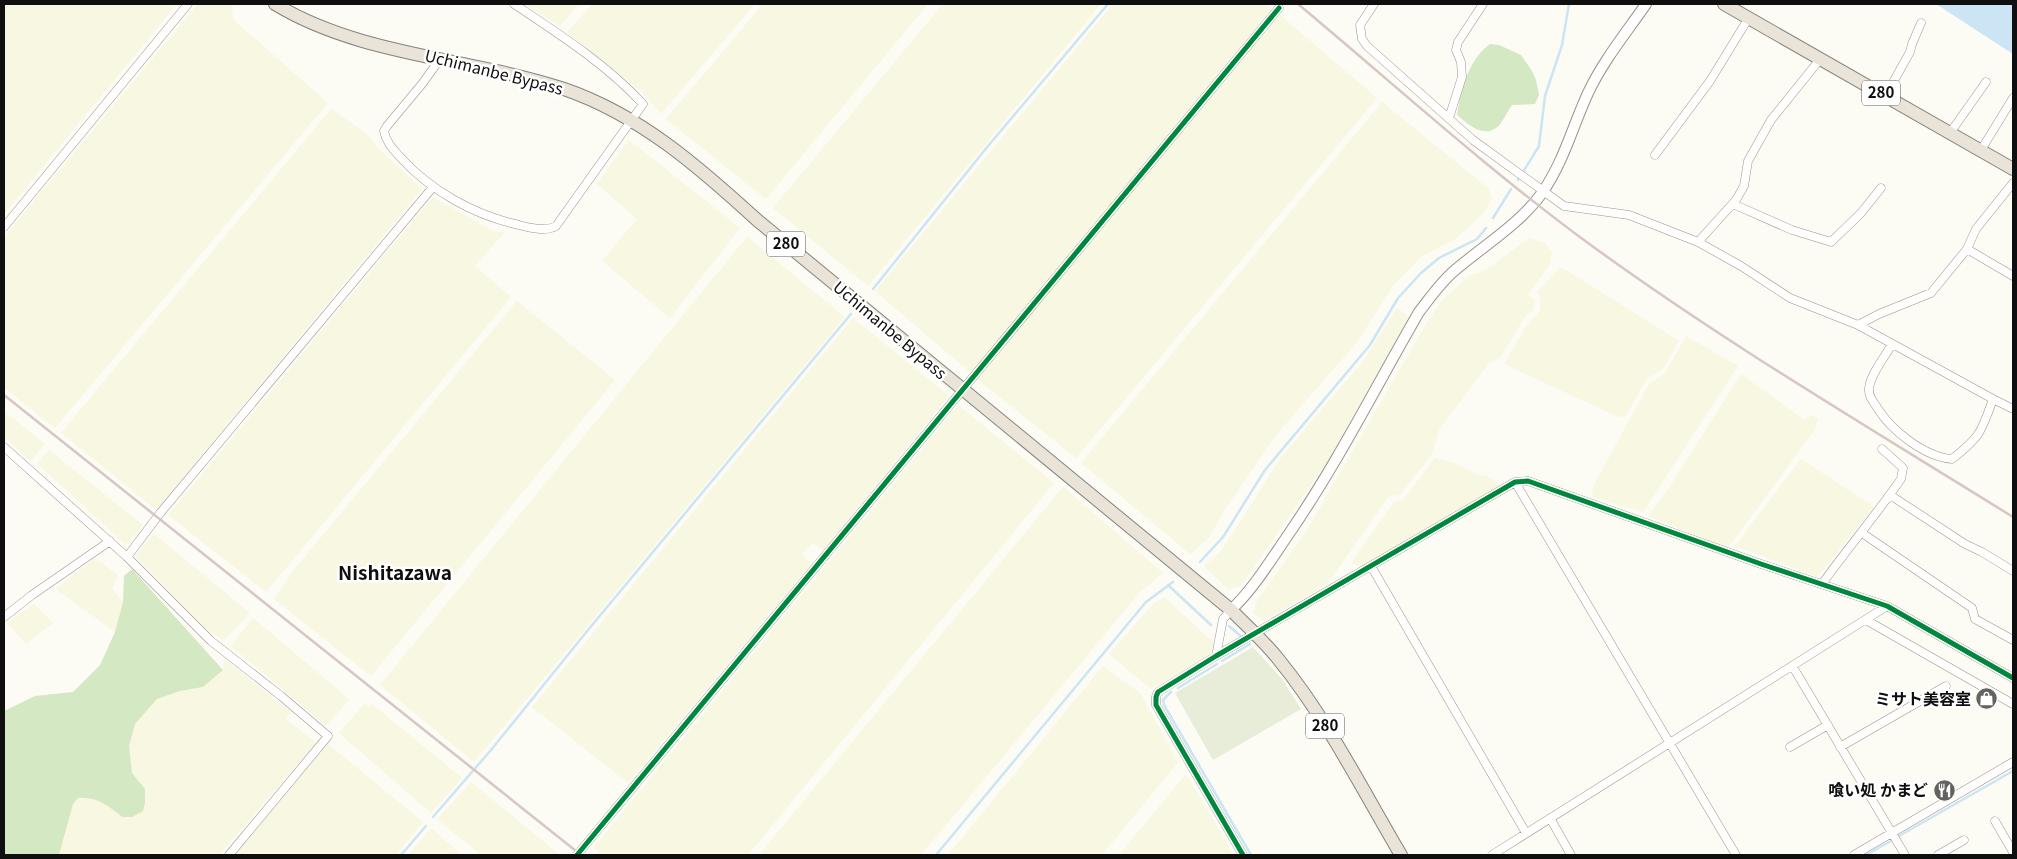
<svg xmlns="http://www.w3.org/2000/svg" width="2017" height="859" font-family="Georgia,'Noto Sans JP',serif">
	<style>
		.farmland { fill: #f8f7e1 }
		.forest { fill: #d4e8c3 }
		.cemetery { fill: #e7edd8 }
		.water { fill: #cce5f4 }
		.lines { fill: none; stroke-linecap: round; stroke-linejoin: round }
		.stream { stroke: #cce5f4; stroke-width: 2.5 }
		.minor-casing { stroke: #969592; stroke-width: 9 }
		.tertiary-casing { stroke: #969592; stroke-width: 12 }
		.trunk-casing { stroke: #83837f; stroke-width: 14 }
		.minor { stroke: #fffefd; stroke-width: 8 }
		.tertiary { stroke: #fffefd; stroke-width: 10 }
		.trunk { stroke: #eae4d8; stroke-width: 12 }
		.rail { stroke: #d7c6c5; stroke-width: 2.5 }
		.cycleway-casing { stroke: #fff; stroke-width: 8 }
		.cycleway { stroke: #00873e; stroke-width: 5 }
		.labels { text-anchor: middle; stroke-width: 5; stroke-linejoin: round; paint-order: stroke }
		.shield { fill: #fff; stroke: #575757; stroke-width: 1 }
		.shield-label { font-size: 15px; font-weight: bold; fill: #0f0f0f }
		.street-label { font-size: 16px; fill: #0f0f0f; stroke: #fff }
		.poi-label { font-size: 16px; font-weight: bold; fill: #0f0f0f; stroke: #fff; text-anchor: end }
		.quarter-label { font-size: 19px; font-weight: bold; fill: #0f0f0f; stroke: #fff }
	</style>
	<rect width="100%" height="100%" fill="#fcfbf4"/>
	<path class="farmland" d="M4,4H177L4,214Z
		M198,4H233L232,15L236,22L328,103L55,428L4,388V237Z
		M524,4H579L560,26Z
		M592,4H755L661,114L642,92L567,33Z
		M763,4H928L766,199L666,119Z
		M943,4H1101L868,286L773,208Z
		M1113,4H1266L1272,8L971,373L875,291Z
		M1280,15L1377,98L1076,458L977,379Z
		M1382,102L1489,189L1492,199L1484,212L1457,238L1422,256L1392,287L1358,341L1276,435L1223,512L1209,538L1190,554L1081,463Z
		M331,109L366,133L380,150L422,189L156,510L61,433Z
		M629,140L740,228L670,318L602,261L637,219L597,184Z
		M433,197L491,230L504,233L475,266L511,297L266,592L168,515Z
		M747,237L845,317L474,762L380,685Z
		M1529,238L1545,243L1552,252L1550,264L1528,294L1535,300L1533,311L1526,315L1500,358L1490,362L1439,430L1432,454L1401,494L1389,496L1327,584L1264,621L1253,613L1257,601L1304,535L1428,321L1442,301L1467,277L1487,269Z
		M1561,267L1679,341L1663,369L1648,377L1625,417L1616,416L1504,364L1526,326L1539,313L1541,300L1537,292Z
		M517,301L615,380L371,676L274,599L294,570Z
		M1397,308L1409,317L1329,459L1241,586L1228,589L1204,566L1221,551L1282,456L1364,360Z
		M853,318L949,396L823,550L813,543L802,554L811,564L628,783L532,707Z
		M1686,336L1738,366L1643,512L1592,497L1593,487L1649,384L1665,373Z
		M1741,374L1804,420L1811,415L1818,419L1814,431L1728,548L1648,516L1669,488Z
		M958,405L1054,483L748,855H602L593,848Z
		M4,411L45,444L31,461L4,437Z
		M49,450L143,525L126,545L37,463Z
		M1435,458L1454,463L1478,475H1485L1502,486L1361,567L1351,563L1394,502L1403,500Z
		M1801,459L1874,507L1817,577L1735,546Z
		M1063,487L1163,573L1140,592L921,855H759Z
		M154,534L250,613L223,641L200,624L135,556Z
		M95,558L118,575L112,588L123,602L115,632L56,589Z
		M1164,597L1214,643L1211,654L1151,689L1109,654L1153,604Z
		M34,604L53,623L26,644L7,623Z
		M253,618L349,699L329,723L325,725L231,646Z
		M224,659L291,712L286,719L316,743L219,855H59L73,804L78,798L86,797L105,803L122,817L145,789L132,773L129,746L135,724L157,699L180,691L203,687L223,670Z
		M1103,666L1140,693L1178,762L1102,855H948Z
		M365,703L370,708L372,704L462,778L431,813L339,733Z
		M328,744L423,822L396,855H235Z
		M1186,774L1234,855H1119Z
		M471,782L560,855H481L437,819Z
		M431,828L462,855H408Z"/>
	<path class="forest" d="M1490,44L1499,45L1521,55L1532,71L1536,80L1539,95L1535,104L1512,105C1507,112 1502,124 1496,128C1482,138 1467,123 1457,115C1461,90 1468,60 1490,44Z
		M132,569L223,670L203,687L180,691L157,699L135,724L129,746L132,773L145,789V803L143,811L132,817H122C109,806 96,796 78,798L73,804L59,855H4V711L35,696L73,692L100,665L115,632L123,602L124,576Z"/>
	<path class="cemetery" d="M1253,647L1282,679L1301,709L1213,760L1175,693Z"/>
	<path class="water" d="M1936,4H2013V54Z"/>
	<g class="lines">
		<path class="stream" d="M1518,180L1539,146L1545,96L1562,45L1569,4
			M1493,218L1511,189
			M873,289L988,146L1108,4
			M1200,562L1223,537L1265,470L1370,345L1398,298L1421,273L1439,258L1477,239L1486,228
			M1168,585L1211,625
			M1229,626L1243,638
			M1222,661L1250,644
			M1178,688L1217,664
			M1171,692L1163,700L1164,705L1251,855
			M433,817L491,750L588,630L851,314
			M1899,836L2013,771
			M401,855L426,826
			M936,855L1146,602L1173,582
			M1866,855L1891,841"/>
		<defs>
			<path id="minor" d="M1374,4L1360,25L1362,39L1367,46L1473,140L1564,206L1629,215L1698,242L1741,266L1790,298L1858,325L1993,399L2013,409
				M440,59L422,84L387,126L384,131C386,142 393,149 400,157C431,191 474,215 519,225C530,228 546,232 556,226L643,104C606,64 559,34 514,4
				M1886,95L1910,52L1912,44L1921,23
				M1449,118L1462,77L1461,62L1456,50L1458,42L1483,4
				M1950,133L1986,82
				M1981,150L2013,98
				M1655,155L1710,81L1748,19
				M1733,204L1792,230L1831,242L1861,213L1881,188
				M4,227L188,4
				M1698,242L1736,200L1744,186L1748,161L1771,120L1821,58
				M1967,249L2013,276
				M1858,325L1879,314L1931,293L1967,249L1976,229L2013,183
				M1892,344C1885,357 1871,373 1869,388C1868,397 1874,402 1878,409C1892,431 1925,457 1952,459C1980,437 1981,433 1993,399
				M4,447L127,557L211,641L281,696L328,736L229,855
				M1515,482L1736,855
				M1890,495L1965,544L1982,552L2013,571
				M1862,533L1972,608L1975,619L2013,640
				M127,557L161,512L433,187
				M1371,566L1526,833
				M1822,584C1848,548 1876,515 1901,479L1903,468L1882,449
				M4,617L32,595L110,541
				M1866,620L2013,704
				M1216,656L1223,619L1231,610
				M1793,667L1905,855
				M1790,747L1828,725
				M1840,747L1946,686
				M1550,818L1571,855
				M1995,821L2013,852
				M577,855L1279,8
				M1243,855L1156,705V697L1158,692L1216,656L1515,482L1528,481L1761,564L1887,606L2013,678
				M1492,855L1887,606
				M1854,855L2013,762
				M1938,855L1964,840"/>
			<path id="tertiary" d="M1231,610C1253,589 1269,563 1286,538C1336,466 1375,388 1419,312C1430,298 1440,283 1454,271C1483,246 1519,225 1542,193C1564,161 1572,128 1588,93C1603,61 1626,33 1646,4"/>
			<path id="trunk" d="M275,4C360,56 471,58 564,89C640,115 699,167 757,220L1231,610C1247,626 1265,642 1279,660C1327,719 1362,789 1401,855
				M1724,4L2013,169"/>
		</defs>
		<use href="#minor" class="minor-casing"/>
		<use href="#tertiary" class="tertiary-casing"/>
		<use href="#trunk" class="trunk-casing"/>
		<use href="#minor" class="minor"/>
		<use href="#tertiary" class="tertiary"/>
		<use href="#trunk" class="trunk"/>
		<path class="rail" d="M1298,4C1394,84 1487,169 1588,243C1725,343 1870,428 2013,517
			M4,395L581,855"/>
		<defs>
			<path id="cycleway" d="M577,855L1279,8
				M1243,855L1156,705V697L1158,692L1216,656L1515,482L1528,481L1761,564L1887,606L2013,678"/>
		</defs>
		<use href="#cycleway" class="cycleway-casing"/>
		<use href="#cycleway" class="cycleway"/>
	</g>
	<defs>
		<symbol id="shop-disc" viewBox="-11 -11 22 22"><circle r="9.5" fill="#62625f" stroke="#fff"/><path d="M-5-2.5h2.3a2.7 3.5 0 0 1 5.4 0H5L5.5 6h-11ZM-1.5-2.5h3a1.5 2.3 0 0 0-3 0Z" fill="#fff"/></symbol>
		<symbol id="restaurant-disc" viewBox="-11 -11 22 22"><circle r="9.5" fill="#62625f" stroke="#fff"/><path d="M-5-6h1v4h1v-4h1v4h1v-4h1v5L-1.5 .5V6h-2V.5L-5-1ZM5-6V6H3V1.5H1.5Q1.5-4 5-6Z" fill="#fff"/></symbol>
	</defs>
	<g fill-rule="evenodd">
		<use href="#shop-disc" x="1974" y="686" width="25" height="25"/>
		<use href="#restaurant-disc" x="1932" y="778" width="25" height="25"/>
	</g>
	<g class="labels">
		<g class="shield">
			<rect x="1862" y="80.5" width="38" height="25" rx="4"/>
			<rect x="767" y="231.5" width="38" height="25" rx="4"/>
			<rect x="1306" y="713.5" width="38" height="25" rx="4"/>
		</g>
		<g class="shield-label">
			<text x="1881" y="98">280</text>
			<text x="786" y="249">280</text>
			<text x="1325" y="731">280</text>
		</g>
		<g class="street-label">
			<text transform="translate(494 72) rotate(14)" y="6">Uchimanbe Bypass</text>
			<text transform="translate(890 330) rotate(40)" y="6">Uchimanbe Bypass</text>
		</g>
		<g class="poi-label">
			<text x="1971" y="705">ミサト美容室</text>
			<text x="1928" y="796">喰い処 かまど</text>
		</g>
		<g class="quarter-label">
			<text x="395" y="580">Nishitazawa</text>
		</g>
	</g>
	<rect width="2017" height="859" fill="none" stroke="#0f0f0f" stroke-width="10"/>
</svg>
